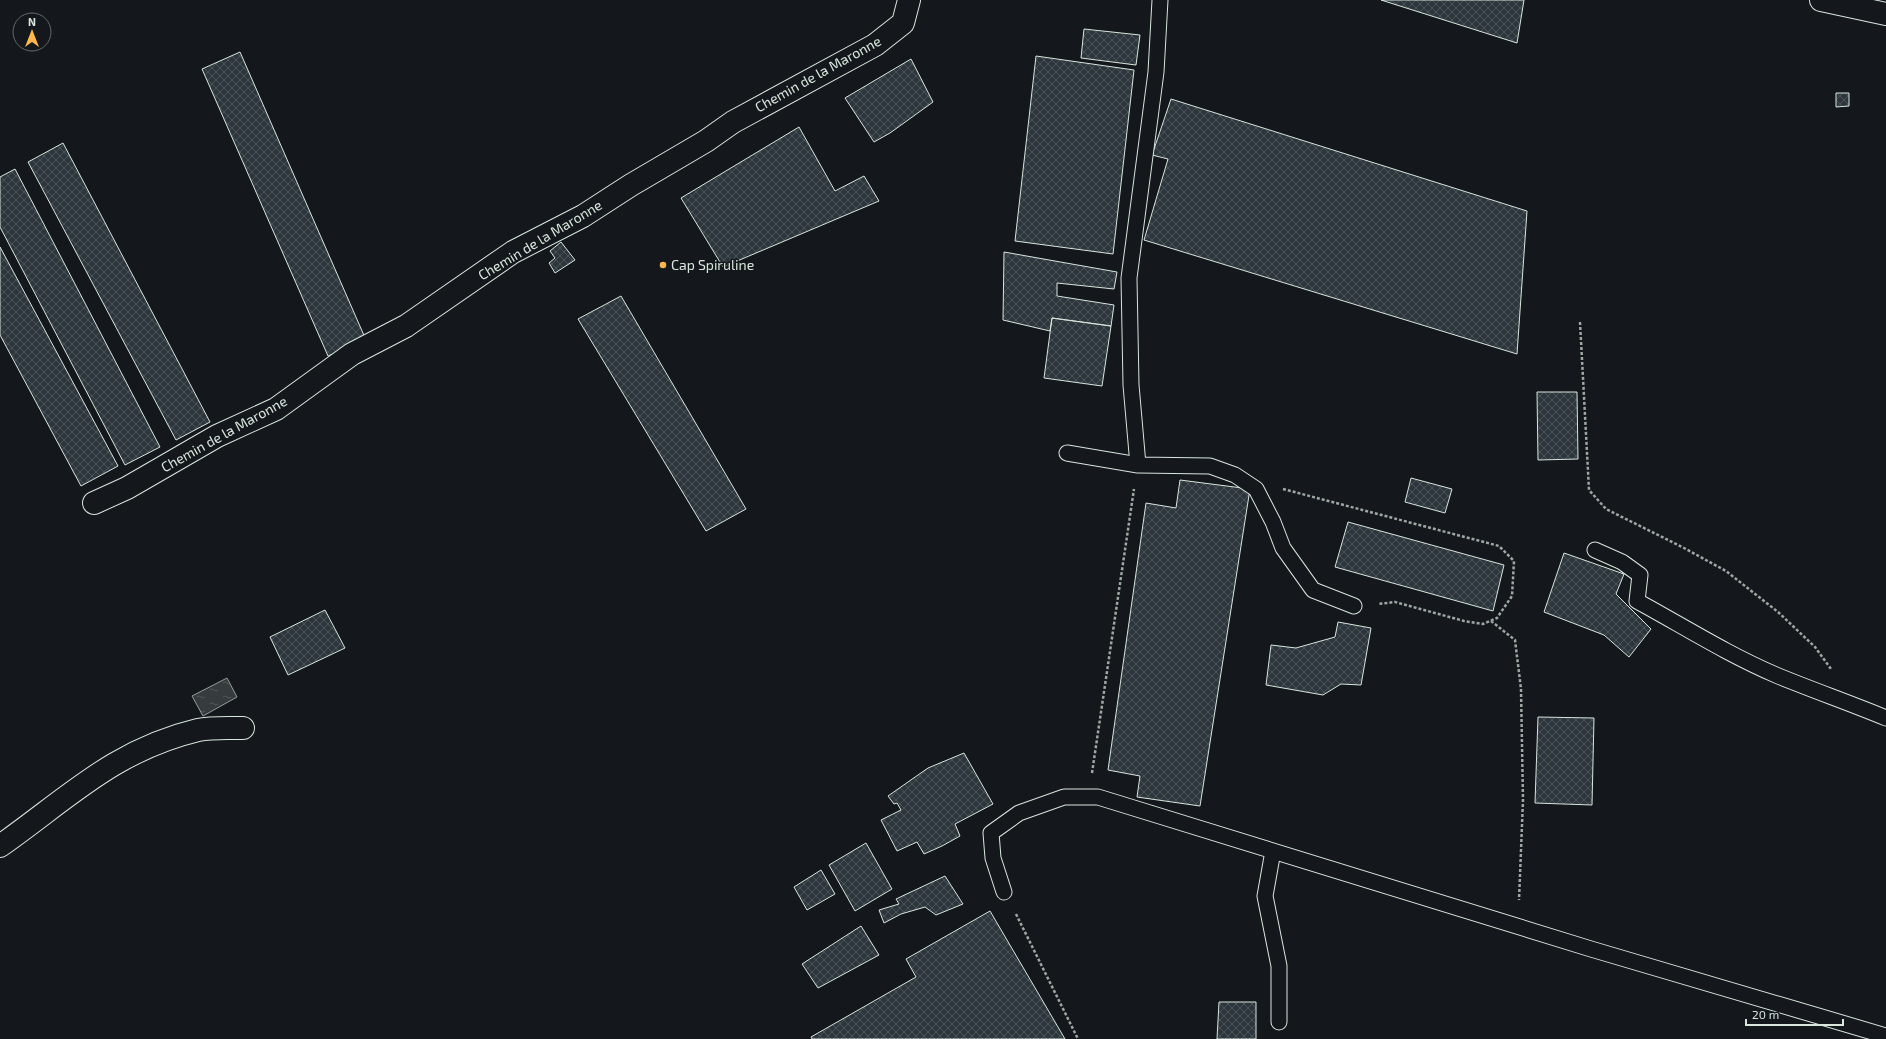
<svg xmlns="http://www.w3.org/2000/svg" width="1886" height="1039" font-family="'Exo 2',sans-serif">
	<style>
		.water { fill: url(#water-ripples); stroke: #939e99 }
		.building { fill: url(#building-cross-hatch); stroke: #d8e6dc }
		.lines { fill: none; stroke-linecap: round; stroke-linejoin: round }
		.service-casing { stroke: #d8e6dc; stroke-width: 17 }
		.minor-casing { stroke: #d8e6dc; stroke-width: 24 }
		.secondary-casing { stroke: #d8e6dc; stroke-width: 24 }
		.path { stroke: #9da8a2; stroke-width: 2.5; stroke-dasharray: 3 2; stroke-linecap: butt }
		.service { stroke: #14181c; stroke-width: 15 }
		.minor { stroke: #14181c; stroke-width: 22 }
		.secondary { stroke: #14181c; stroke-width: 22 }
		.poi-dot { fill: #ffb74d; stroke: #14181c; stroke-width: 1.5 }
		.labels { text-anchor: middle; stroke-width: 3; stroke-linejoin: round; paint-order: stroke }
		.street-label { font-size: 14px; fill: #d8e6dc; stroke: #14181c }
		.poi-label { font-size: 14px; fill: #d8e6dc; stroke: #14181c; text-anchor: start }
	</style>
	<defs>
		<pattern id="water-ripples" width="26" height="14" patternUnits="userSpaceOnUse"><rect width="26" height="14" fill="#363b3e"/><path d="M2 4q2-2 4 0t4 0M15 11q2-2 4 0t4 0" fill="none" stroke="#525759"/></pattern>
		<pattern id="building-cross-hatch" width="8" height="8" patternUnits="userSpaceOnUse"><rect width="8" height="8" fill="#2c363c"/><path d="M0 0l8 8M0 8l8-8" fill="none" stroke="#4a5358"/></pattern>
	</defs>
	<rect width="100%" height="100%" fill="#14181c"/>
	<path class="water" d="M227,678L237,697L203,716L192,696Z"/>
	<path class="building" d="M1381,0H1524L1517,43Z
		M1084,29L1140,35L1136,65L1081,58Z
		M240,52L366,340L328,356L202,69Z
		M1036,56L1134,70L1113,254L1015,241Z
		M911,59L933,102L890,133L874,142L845,98Z
		M1836,93H1849V106L1836,107Z
		M1171,99L1527,211L1517,354L1144,240L1168,159L1152,155Z
		M799,127L835,191L864,176L879,201L723,267L681,198Z
		M63,143L210,422L176,440L28,162Z
		M15,169L160,447L125,465L0,227V177Z
		M561,242L575,260L555,273L549,263L555,258L550,251Z
		M0,247L118,466L81,486L0,335Z
		M1004,252L1117,272L1114,289L1057,283V296L1114,305L1111,326L1052,318L1050,331L1003,320Z
		M621,296L746,509L706,531L578,319Z
		M1052,318L1111,326L1102,386L1044,378Z
		M1537,392H1577L1578,459L1538,460Z
		M1411,478L1452,489L1445,513L1405,502Z
		M1180,480L1250,489L1200,806L1137,797L1140,776L1108,770L1146,503L1176,508Z
		M1348,522L1504,565L1493,611L1335,567Z
		M1564,553L1624,574L1616,594L1651,629L1629,657L1604,635L1544,612Z
		M325,610L345,648L288,675L270,637Z
		M1338,622L1371,628L1361,685L1341,684L1323,695L1266,685L1271,645L1296,648L1335,637Z
		M1538,717L1594,718L1592,805L1535,803Z
		M964,753L993,804L955,824L960,836L942,846L924,854L917,842L897,851L881,820L901,810L897,803L894,804L888,796L928,768Z
		M866,843L892,889L855,911L829,865Z
		M821,870L835,894L807,910L794,887Z
		M945,876L963,904L936,915L925,907L901,914L884,923L879,910L899,904L896,899Z
		M990,911L1065,1039H812L811,1037L916,977L906,959Z
		M861,926L879,955L818,988L802,964Z
		M1219,1002H1256V1039H1217Z"/>
	<g class="lines">
		<defs>
			<path id="service" d="M1160,0L1156,72L1129,278L1131,385L1138,465L1210,466L1235,475L1256,489L1273,522L1283,548L1313,590L1354,606
				M1067,453L1138,465
				M1595,550L1622,562L1640,575L1637,601C1683,626 1727,654 1776,675C1812,690 1850,703 1886,718
				M1273,851L1265,896L1279,966V1022
				M1004,892L993,858L991,833L1019,813L1064,797H1098L1591,949L1886,1036"/>
			<path id="minor" d="M94,503L127,488L217,436L276,409L352,354L406,326L513,252L583,216L631,185L706,141L733,122L875,45L903,23L909,0
				M0,846C67,799 114,750 198,730C212,727 229,728 243,728"/>
			<path id="secondary" d="M1821,0L1886,14"/>
		</defs>
		<use href="#service" class="service-casing"/>
		<use href="#minor" class="minor-casing"/>
		<use href="#secondary" class="secondary-casing"/>
		<path class="path" d="M1580,322L1589,490L1606,509L1684,548L1726,571L1778,612L1815,647L1831,669
			M1283,489L1499,546L1514,561L1512,596L1497,618L1483,624L1464,621L1395,602L1378,604
			M1491,621L1515,640L1521,689L1523,800L1519,900
			M1092,773L1134,489
			M1016,914L1078,1039"/>
		<use href="#service" class="service"/>
		<use href="#minor" class="minor"/>
		<use href="#secondary" class="secondary"/>
	</g>
	<circle class="poi-dot" cx="663" cy="265" r="4"/>
	<g class="labels">
		<g class="street-label">
			<text transform="translate(818 74) rotate(-29)" y="5">Chemin de la Maronne</text>
			<text transform="translate(540 240) rotate(-31)" y="5">Chemin de la Maronne</text>
			<text transform="translate(224 434) rotate(-29)" y="5">Chemin de la Maronne</text>
		</g>
		<g class="poi-label">
			<text x="671" y="270">Cap Spiruline</text>
		</g>
	</g>
	<g transform="translate(32 32)"><circle r="19" fill="#14181c" stroke="#626a69"/>
	<path d="M0-3L7 15L0 10L-7 15Z" fill="#ffb74d"/>
	<text y="-6" font-size="11" font-weight="bold" text-anchor="middle" fill="#d8e6dc">N</text>
	</g>
	<path d="M1746 1019v6h97v-6" fill="none" stroke="#d8e6dc" stroke-width="2"/>
	<text x="1752" y="1019" font-size="12" fill="#d8e6dc" stroke="#14181c" stroke-width="3" paint-order="stroke">20 m</text>
</svg>
